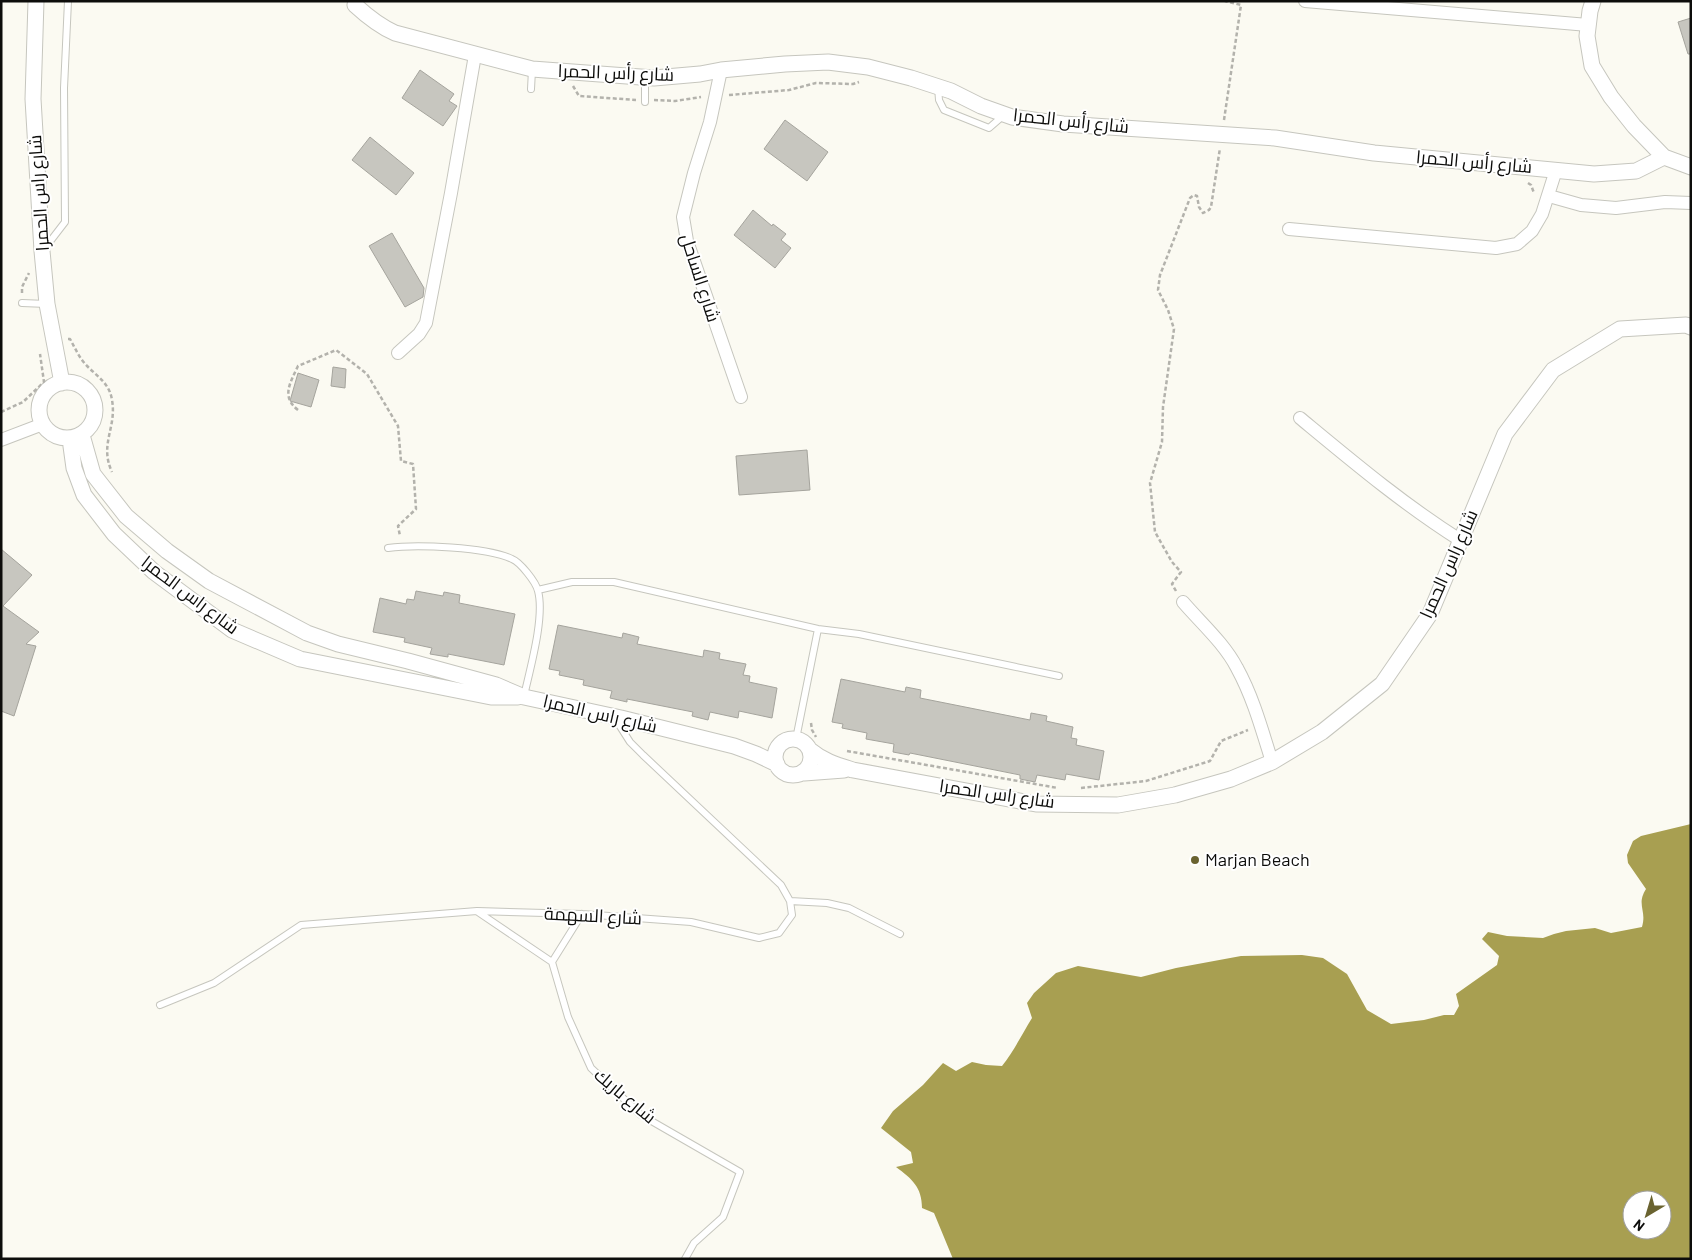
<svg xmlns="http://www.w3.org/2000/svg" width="1692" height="1260" font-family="Barlow,Cairo,sans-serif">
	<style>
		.water { fill: #a89f51; fill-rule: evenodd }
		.building { fill: #c7c6bf; stroke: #a5a49d }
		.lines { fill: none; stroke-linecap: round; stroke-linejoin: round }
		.service-casing { stroke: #c6c6be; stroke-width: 8 }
		.minor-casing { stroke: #c6c6be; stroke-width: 14 }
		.tertiary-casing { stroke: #c6c6be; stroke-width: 17 }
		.path { stroke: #b3b2ac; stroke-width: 2.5; stroke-dasharray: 4 2.5; stroke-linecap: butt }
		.service { stroke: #fff; stroke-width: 6 }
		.minor { stroke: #fff; stroke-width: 12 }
		.tertiary { stroke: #fff; stroke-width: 15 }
		.poi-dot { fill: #6a6330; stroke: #fff; stroke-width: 2 }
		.labels { text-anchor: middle; stroke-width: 4; stroke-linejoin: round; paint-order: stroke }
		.street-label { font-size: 18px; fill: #0d0d0b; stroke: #fff }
		.poi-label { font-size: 18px; fill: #0d0d0b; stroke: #fff; text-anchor: start }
	</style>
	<rect width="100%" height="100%" fill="#fbfaf2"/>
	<path class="water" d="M1691,824V1259H953L934,1213L922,1208C922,1187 912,1179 896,1167L913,1163L911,1152L881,1128L893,1111L923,1085L943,1063L956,1071L972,1062L986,1065L1002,1066C1014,1051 1022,1034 1032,1018L1027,1003L1034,993L1056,973L1078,966L1141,977L1176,968L1241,956L1302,955L1323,958L1347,974L1367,1010L1391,1024L1424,1020L1444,1015H1454L1459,1006L1456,994L1497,965L1499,956L1482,939L1488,932L1507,936L1543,938L1554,934L1566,931L1595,928L1611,933L1642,927C1647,910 1636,905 1646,889L1628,863L1627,855L1633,841L1641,836ZM1632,1200H1662V1230H1632Z"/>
	<path class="building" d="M1691,18V54H1688L1678,22Z
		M420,70L454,94L449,101L457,106L443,126L402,98Z
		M785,120L828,152L807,181L764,149Z
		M370,137L414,173L396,195L352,160Z
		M753,210L772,226L773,224L786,234L781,240L791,248L775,268L734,235Z
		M392,233L424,288L423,297L405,307L369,246Z
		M333,367L346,369L345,388L331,386Z
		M298,373L319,380L311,407L290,401Z
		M807,450L810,490L739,495L736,456Z
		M1,549L32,575L3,606L39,632L26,644L36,646L14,716L1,711Z
		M416,591L443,596L444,592L460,595L459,603L515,614L504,665L448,654V657L430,654L432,648L404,642L405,638L373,632L380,598L406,604L407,599L414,600Z
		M558,625L622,638L623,633L639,637L637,644L703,657L704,650L720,653L719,659L746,664L743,675L750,676L749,682L777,688L772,718L739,711L738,718L710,712L708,720L692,716L693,712L627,699V702L610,698L612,691L583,685L584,680L559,675L560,671L549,669Z
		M841,679L905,692L906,687L921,690L920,698L1030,720L1031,713L1047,716L1046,721L1073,727L1071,738L1077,739L1076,745L1104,751L1099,780L1066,774L1065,780L1037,775L1035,782L1020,779V775L910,753L909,755L893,752L894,744L866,739L867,733L842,728L843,724L832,722Z"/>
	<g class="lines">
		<defs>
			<path id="service" d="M645,78V102
				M938,87L939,100L944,110L989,128L1004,115
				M531,89L532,70
				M45,248L65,222L64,88L68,1
				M22,303L47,304
				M388,548C416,544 487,547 512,559C520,562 536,582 538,591C545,617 530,669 524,696
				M538,590L572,582H614L818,629L859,634L1059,676
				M796,739L818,629
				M790,901L827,903L849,908L900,934
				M478,912L552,962
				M582,914L552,962L568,1017L591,1068L641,1115L740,1172L723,1217L694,1243L685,1259
				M160,1005L214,983L301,925L477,911L582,914L691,922L759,938L779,933L792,915L790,901L781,885L643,755L630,742L616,720"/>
			<path id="minor" d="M1305,1L1588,25
				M721,70L710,122L694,173L683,217L687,241L741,397
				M1549,196L1581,205L1616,208L1665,202L1691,203
				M1289,229L1496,248L1517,244L1532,231L1542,214L1556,170
				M398,353L419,334L426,323L451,193L475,55
				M1300,418C1352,461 1403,504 1460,540
				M1,440L43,424
				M1183,602C1201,623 1224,643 1237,668C1253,697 1262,730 1272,762"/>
			<path id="tertiary" d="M36,1L33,99L42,251L47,304L62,383
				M356,1L355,5C368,17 379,26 395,33L532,69L654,78L700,74L721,70L785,64L828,62L868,67L911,78L951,91L981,106L1012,117L1063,124L1275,138L1374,153L1594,174L1636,171L1664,157
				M1593,1L1590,11L1587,36L1592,66L1611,97L1634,126L1664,157L1691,167
				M39 410a28 28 0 1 1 56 0a28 28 0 1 1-56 0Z
				M82,435L93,474L126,516L167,551L209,581L307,633L338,644L408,661L496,685L524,697L621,718L734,746L756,754L777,764
				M70,439L74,468L84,495L114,534L154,572L232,630L300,659L491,697H518
				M775 757a18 18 0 1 1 36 0a18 18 0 1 1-36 0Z
				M810,750C823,761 837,765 853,770L1036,804L1118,805L1175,795L1231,779L1272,762L1322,732L1382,684L1430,614L1505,434L1553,370L1620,329L1686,325L1691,327
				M804,773L844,770"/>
		</defs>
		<use href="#service" class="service-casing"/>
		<use href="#minor" class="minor-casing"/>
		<use href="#tertiary" class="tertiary-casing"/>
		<path class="path" d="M573,86L579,96L636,100
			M729,95L789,90L816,83L853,84L859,82
			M654,100L675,101L701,97
			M1224,120L1241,5L1225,1
			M1528,183L1531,185L1534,193
			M22,293V287L29,273
			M68,339H70C74,346 77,353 82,360C92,374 109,380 112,400C117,428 99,444 112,472
			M298,410C281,397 290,383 298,366L336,350L367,374L398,426L401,461L413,464L416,509L398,526L400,536
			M1,412L23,402L44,382L40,354
			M1176,591L1172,584L1181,572L1172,562L1155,532L1150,483L1162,442L1163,407L1174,329L1168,310L1158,290L1160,275L1190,198L1194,195L1197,196L1199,207L1203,213L1209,210L1211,207L1220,148
			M811,723L812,730L816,737
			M847,751L1058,788
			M1081,788L1146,781L1210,761L1221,741L1248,730"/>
		<use href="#service" class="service"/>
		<use href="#minor" class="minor"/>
		<use href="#tertiary" class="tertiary"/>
	</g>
	<circle class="poi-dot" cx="1195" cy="860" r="5"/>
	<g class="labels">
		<g class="street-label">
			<text transform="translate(616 73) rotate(2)" y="6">شارع رأس الحمرا</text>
			<text transform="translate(1071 121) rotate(6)" y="6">شارع رأس الحمرا</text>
			<text transform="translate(1474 162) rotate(5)" y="6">شارع رأس الحمرا</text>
			<text transform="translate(39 193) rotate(-94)" y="6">شارع راس الحمرا</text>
			<text transform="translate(700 278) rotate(72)" y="6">شارع الساحل</text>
			<text transform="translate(1449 564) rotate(-66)" y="6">شارع راس الحمرا</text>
			<text transform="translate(190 595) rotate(37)" y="6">شارع راس الحمرا</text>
			<text transform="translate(600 714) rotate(13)" y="6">شارع راس الحمرا</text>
			<text transform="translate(997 794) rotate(8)" y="6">شارع راس الحمرا</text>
			<text transform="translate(593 916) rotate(3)" y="6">شارع السهمة</text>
			<text transform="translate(625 1096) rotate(40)" y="6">شارع باريك</text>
		</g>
		<g class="poi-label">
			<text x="1205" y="866">Marjan Beach</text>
		</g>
	</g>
	<rect width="1692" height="1260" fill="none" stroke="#0d0d0b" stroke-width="5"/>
	<g transform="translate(1647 1215) rotate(218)"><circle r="24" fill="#ffffff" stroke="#9e9e9d"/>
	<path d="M0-4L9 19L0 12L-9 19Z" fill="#6a6330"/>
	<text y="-8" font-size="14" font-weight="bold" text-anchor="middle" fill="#0d0d0b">N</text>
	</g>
</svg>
